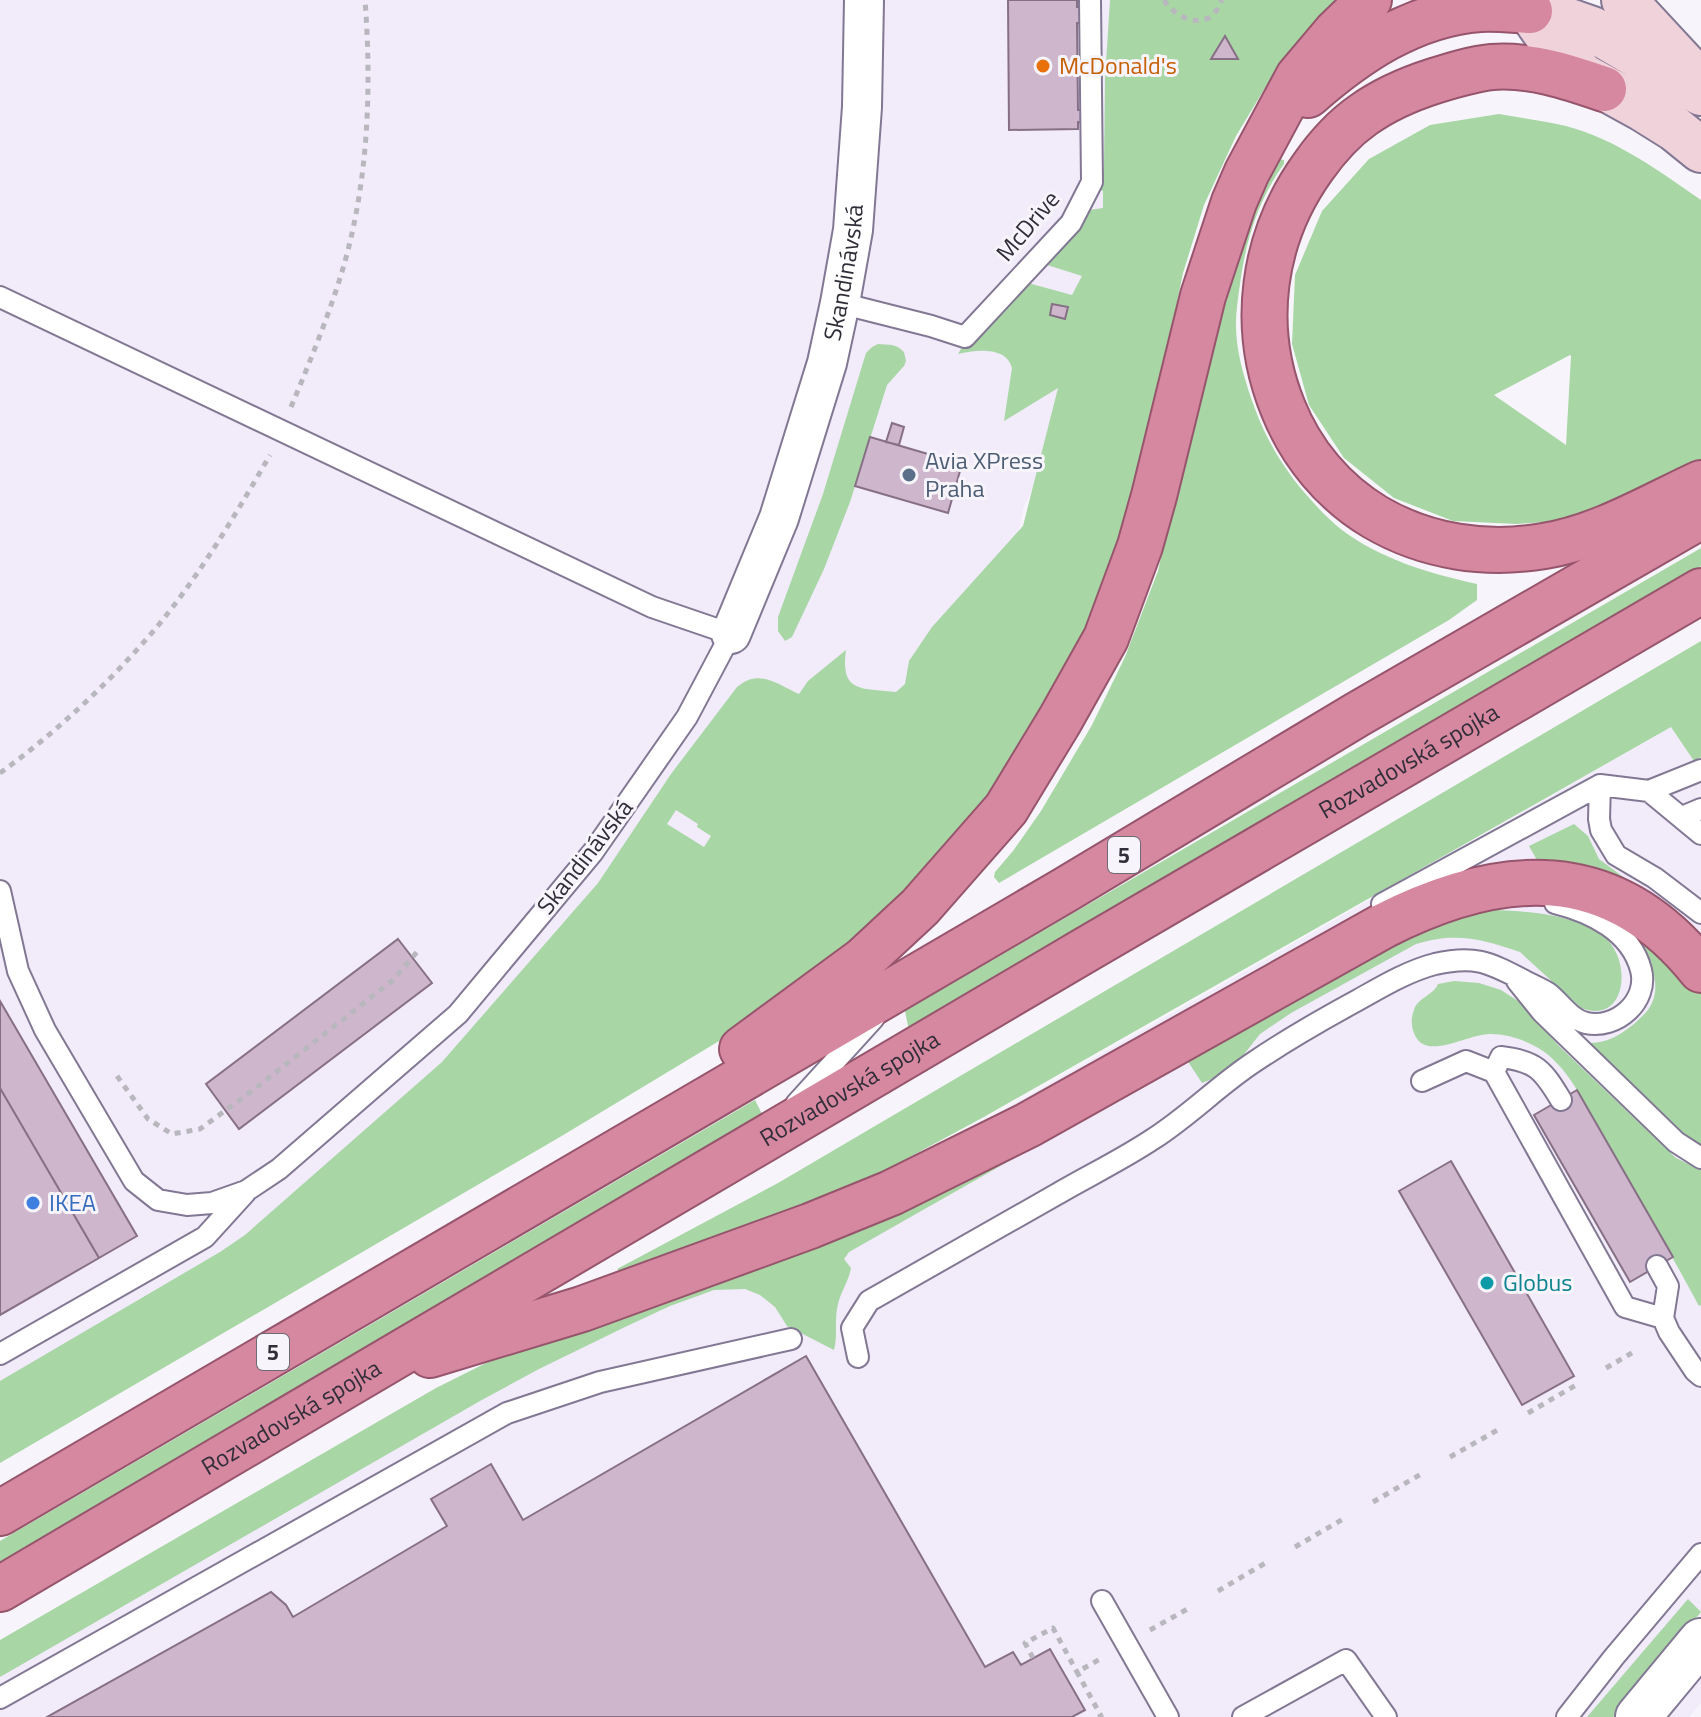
<svg xmlns="http://www.w3.org/2000/svg" width="1701" height="1717" font-family="'Titillium Web',sans-serif">
	<style>
		.built { fill: #f1ebfa }
		.green { fill: #a8d6a5; fill-rule: evenodd }
		.building { fill: #ceb6cd; stroke: #877085; stroke-width: 2 }
		.lines { fill: none; stroke-linecap: round; stroke-linejoin: round }
		.service-casing { stroke: #827893; stroke-width: 24 }
		.minor-casing { stroke: #827893; stroke-width: 42 }
		.tertiary-casing { stroke: #827893; stroke-width: 48 }
		.secondary-casing { stroke: #827893; stroke-width: 48 }
		.trunk-casing { stroke: #96556c; stroke-width: 48 }
		.path { stroke: #b9b7be; stroke-width: 5; stroke-dasharray: 6 6; stroke-linecap: butt }
		.service { stroke: #fff; stroke-width: 20 }
		.minor { stroke: #fff; stroke-width: 38 }
		.tertiary { stroke: #fff; stroke-width: 44 }
		.secondary { stroke: #f0d2db; stroke-width: 44 }
		.trunk { stroke: #d688a0; stroke-width: 44 }
		.food-dot { fill: #e8710a; stroke: #f7f5fb; stroke-width: 3 }
		.service-dot { fill: #5c6f8a; stroke: #f7f5fb; stroke-width: 3 }
		.shop-dot { fill: #3f7fe0; stroke: #f7f5fb; stroke-width: 3 }
		.culture-dot { fill: #0f9aa8; stroke: #f7f5fb; stroke-width: 3 }
		.labels { text-anchor: middle; stroke-width: 6; stroke-linejoin: round; paint-order: stroke }
		.shield { fill: #f7f5fb; stroke: #6d6a73; stroke-width: 2 }
		.shield-label { font-size: 22px; font-weight: bold; fill: #322e39 }
		.food-label { font-size: 24px; fill: #c56008; stroke: #f7f5fb; text-anchor: start }
		.street-label { font-size: 24px; fill: #322e39; stroke: #f7f5fb }
		.service-label { font-size: 24px; fill: #4e5e75; stroke: #f7f5fb; text-anchor: start }
		.shop-label { font-size: 24px; fill: #366cbe; stroke: #f7f5fb; text-anchor: start }
		.culture-label { font-size: 24px; fill: #0d838f; stroke: #f7f5fb; text-anchor: start }
	</style>
	<rect width="100%" height="100%" fill="#f7f5fb"/>
	<path class="built" d="M0,0H1329L1243,94L1160,249L1024,506L1009,575L917,778L0,1410Z
		M1671,727L1694,761L1701,757V1703L1689,1717H0V1649L904,1167Z"/>
	<path class="green" d="M1110,0H1335L1291,51L1268,83L1236,136L1204,205L1183,273L1168,347L1118,547L1073,666L1003,788L905,900L734,1032L560,1137L0,1463V1381L220,1252L245,1235L442,1062L598,883L671,774L737,687C759,668 777,684 799,694L808,681L846,650C840,693 861,688 896,692L905,684L909,661L932,627L1023,526L1058,388L1004,421L1012,368C1006,346 976,350 958,354L961,349L972,342L1028,283L1072,295L1082,276L1044,264L1089,210L1103,208V191L1098,189L1104,167L1105,79ZM676,810L698,824L697,827L711,836L704,847L667,824Z
		M1499,114C1521,118 1544,121 1566,126C1616,139 1659,171 1701,200V459L1582,519L1517,524L1453,521L1394,498L1344,458L1309,405L1292,344L1295,275L1322,211L1369,159L1430,125ZM1570,355L1571,356L1566,445L1494,395Z
		M1279,159L1284,160V164C1260,197 1247,236 1241,277C1239,292 1236,309 1236,325C1236,343 1240,362 1245,379C1258,423 1274,456 1303,491C1315,505 1328,519 1342,530C1382,560 1429,573 1477,584V600L1449,620L999,883L994,877L995,872L1013,851L1041,811L1092,725L1125,657L1158,571L1207,357L1224,300L1251,221Z
		M878,344L892,345L898,347L904,352L906,361L904,366L887,385L850,502L824,569L792,637L785,641L778,631V617L823,494L866,353L872,347Z
		M1701,548V566L916,1026H908L905,1011Z
		M1701,641V757L1694,761L1671,727L982,1118L819,1206L627,1277L617,1269L778,1183Z
		M1574,824L1588,836L1599,859L1626,879L1667,904L1701,934V954L1541,867L1529,846Z
		M1470,909C1511,911 1567,910 1602,935C1633,957 1628,1026 1581,1008L1520,952C1481,939 1457,932 1416,944L1291,1013L1260,1034L1238,1062L1217,1077L1202,1083L1187,1060L849,1252L844,1259L851,1268C848,1283 841,1291 838,1304C834,1319 838,1335 834,1350L787,1326L775,1307L760,1295L745,1289L714,1290L670,1306L625,1327L539,1369L480,1401L0,1677V1640L436,1388L486,1363L619,1311L1359,952Z
		M1626,924L1701,990V1145L1687,1138L1588,1043C1607,1043 1619,1036 1634,1024C1640,1018 1647,1013 1651,1005C1665,978 1642,945 1626,924Z
		M1454,981L1479,983L1501,990L1518,1001L1559,1046L1676,1158L1701,1170V1305L1699,1306C1669,1250 1637,1196 1605,1141C1589,1112 1571,1070 1543,1051C1529,1041 1508,1034 1491,1034C1468,1033 1425,1063 1414,1033C1411,1026 1411,1017 1414,1010C1418,997 1433,996 1438,984Z
		M755,1100L763,1116L0,1562V1541Z
		M1688,1599L1701,1612L1613,1717H1587Z"/>
	<path class="building" d="M1008,0H1077V7H1081V23H1077L1078,110H1082V123L1078,122V129L1009,130Z
		M1225,36L1238,59H1211Z
		M1052,304L1068,307L1065,319L1050,315Z
		M892,423L904,427L899,445L886,442Z
		M870,437L962,464L948,513L855,486Z
		M398,939L432,983L239,1129L206,1084Z
		M0,1001L137,1236L99,1258L0,1088Z
		M0,1088L99,1258L0,1315Z
		M1577,1090L1673,1257L1630,1282L1534,1115Z
		M1451,1161L1574,1376L1522,1405L1399,1191Z
		M806,1356L985,1667L1013,1652L1021,1665L1050,1649L1085,1710L1072,1717H47L271,1592L286,1605L293,1617L447,1526L431,1499L491,1464L523,1520Z"/>
	<g class="lines">
		<defs>
			<path id="service" d="M0,297L652,607L731,634L687,717L593,852L458,1014L279,1169L246,1191L212,1203L187,1205L158,1200L134,1181L45,1030L18,971L0,891
				M840,303L931,326L965,337L1071,223L1092,182L1090,0
				M1600,785L1599,819L1601,830L1616,855L1655,878L1701,913
				M1649,791L1701,834
				M1682,817L1701,809
				M1382,904L1600,785L1649,791L1701,770
				M1517,981L1542,1012L1676,1142L1701,1158
				M1494,1072L1501,1057C1536,1061 1543,1070 1561,1100
				M1422,1081L1466,1061L1494,1072L1625,1307L1663,1318
				M796,1104L874,1018
				M1657,1266L1668,1286L1663,1318L1669,1332L1695,1371L1701,1376
				M0,1354L205,1237L245,1193
				M858,1357L852,1328L869,1301C933,1265 996,1229 1059,1193C1090,1175 1123,1159 1153,1139C1189,1116 1219,1085 1254,1062C1288,1039 1323,1019 1358,1000C1383,986 1408,971 1435,964C1474,955 1488,962 1521,979C1530,984 1540,988 1548,993C1561,1003 1570,1019 1586,1023C1616,1030 1649,1001 1641,970C1631,931 1591,912 1555,903
				M1102,1601L1168,1717
				M0,1698L507,1413L600,1382L791,1339
				M1243,1717L1346,1660L1386,1717
				M1567,1717L1614,1657L1701,1554"/>
			<g id="minor">
				<path id="s1" d="M731,634L779,518L827,363L840,303L853,230L862,107L864,0"/>
			</g>
			<path id="tertiary" d="M1638,1717L1701,1641"/>
			<path id="secondary" d="M1624,0L1686,67
				M1530,11L1560,54L1583,76L1643,109L1675,129L1701,150
				M1530,11L1552,15L1592,29L1701,93"/>
			<g id="trunk">
				<path d="M1604,89C1569,77 1531,64 1492,67C1472,69 1453,75 1434,81C1409,89 1384,100 1363,115C1343,129 1327,147 1313,167C1262,238 1250,327 1283,408C1301,453 1333,492 1375,517C1426,547 1486,556 1544,546C1600,537 1651,506 1701,483"/>
				<path d="M1308,95C1357,52 1413,14 1480,9C1496,8 1513,10 1530,11"/>
				<path d="M742,1049L863,960L920,907L1006,809L1060,720L1106,638L1140,546L1154,496L1203,296L1234,202L1247,172L1298,77L1336,32L1369,0"/>
				<path d="M430,1355L582,1309L810,1226L891,1193L1028,1125L1383,926C1501,866 1612,858 1701,970"/>
				<path d="M0,1513L1065,890L1358,714L1701,516"/>
				<path id="s2" d="M0,1589L1087,949L1701,591"/>
			</g>
		</defs>
		<use href="#service" class="service-casing"/>
		<use href="#minor" class="minor-casing"/>
		<use href="#tertiary" class="tertiary-casing"/>
		<use href="#secondary" class="secondary-casing"/>
		<use href="#trunk" class="trunk-casing"/>
		<path class="path" d="M1164,0C1172,14 1195,27 1210,17C1216,13 1219,6 1222,0
			M291,407C309,364 327,320 341,275C368,187 372,91 365,0
			M0,773C57,732 111,681 156,628C200,575 236,514 270,455
			M117,1076L148,1119L172,1134L200,1129L252,1091L393,980L417,952
			M1606,1368L1637,1350
			M1528,1413L1578,1384
			M1450,1457L1501,1428
			M1373,1502L1423,1473
			M1295,1547L1345,1518
			M1218,1591L1267,1562
			M1150,1630L1191,1607
			M1033,1658L1025,1643L1053,1628L1077,1672
			M1098,1717L1101,1716L1077,1672L1102,1658"/>
		<use href="#service" class="service"/>
		<use href="#minor" class="minor"/>
		<use href="#tertiary" class="tertiary"/>
		<use href="#secondary" class="secondary"/>
		<use href="#trunk" class="trunk"/>
	</g>
	<circle class="food-dot" cx="1043" cy="66" r="8"/>
	<circle class="service-dot" cx="909" cy="475" r="8"/>
	<circle class="shop-dot" cx="33" cy="1203" r="8"/>
	<circle class="culture-dot" cx="1487" cy="1283" r="8"/>
	<g class="labels">
		<g class="shield">
			<rect x="1108" y="837" width="32" height="36" rx="6"/>
			<rect x="257" y="1334" width="32" height="36" rx="6"/>
		</g>
		<g class="shield-label">
			<text x="1124" y="863">5</text>
			<text x="273" y="1360">5</text>
		</g>
		<g class="food-label">
			<text x="1059" y="74">McDonald's</text>
		</g>
		<g class="street-label">
			<text transform="translate(1028 226) rotate(-50)" y="8">McDrive</text>
			<text dy="8" stroke="none"><textPath href="#s1" startOffset="380">Skandinávská</textPath></text>
			<text dy="8" stroke="none"><textPath href="#s2" startOffset="1634">Rozvadovská spojka</textPath></text>
			<text transform="translate(585 857) rotate(-52)" y="8">Skandinávská</text>
			<text dy="8" stroke="none"><textPath href="#s2" startOffset="986">Rozvadovská spojka</textPath></text>
			<text dy="8" stroke="none"><textPath href="#s2" startOffset="338">Rozvadovská spojka</textPath></text>
		</g>
		<g class="service-label">
			<text x="925" y="469">Avia XPress<tspan x="925" dy="28">Praha</tspan></text>
		</g>
		<g class="shop-label">
			<text x="49" y="1211">IKEA</text>
		</g>
		<g class="culture-label">
			<text x="1503" y="1291">Globus</text>
		</g>
	</g>
</svg>
